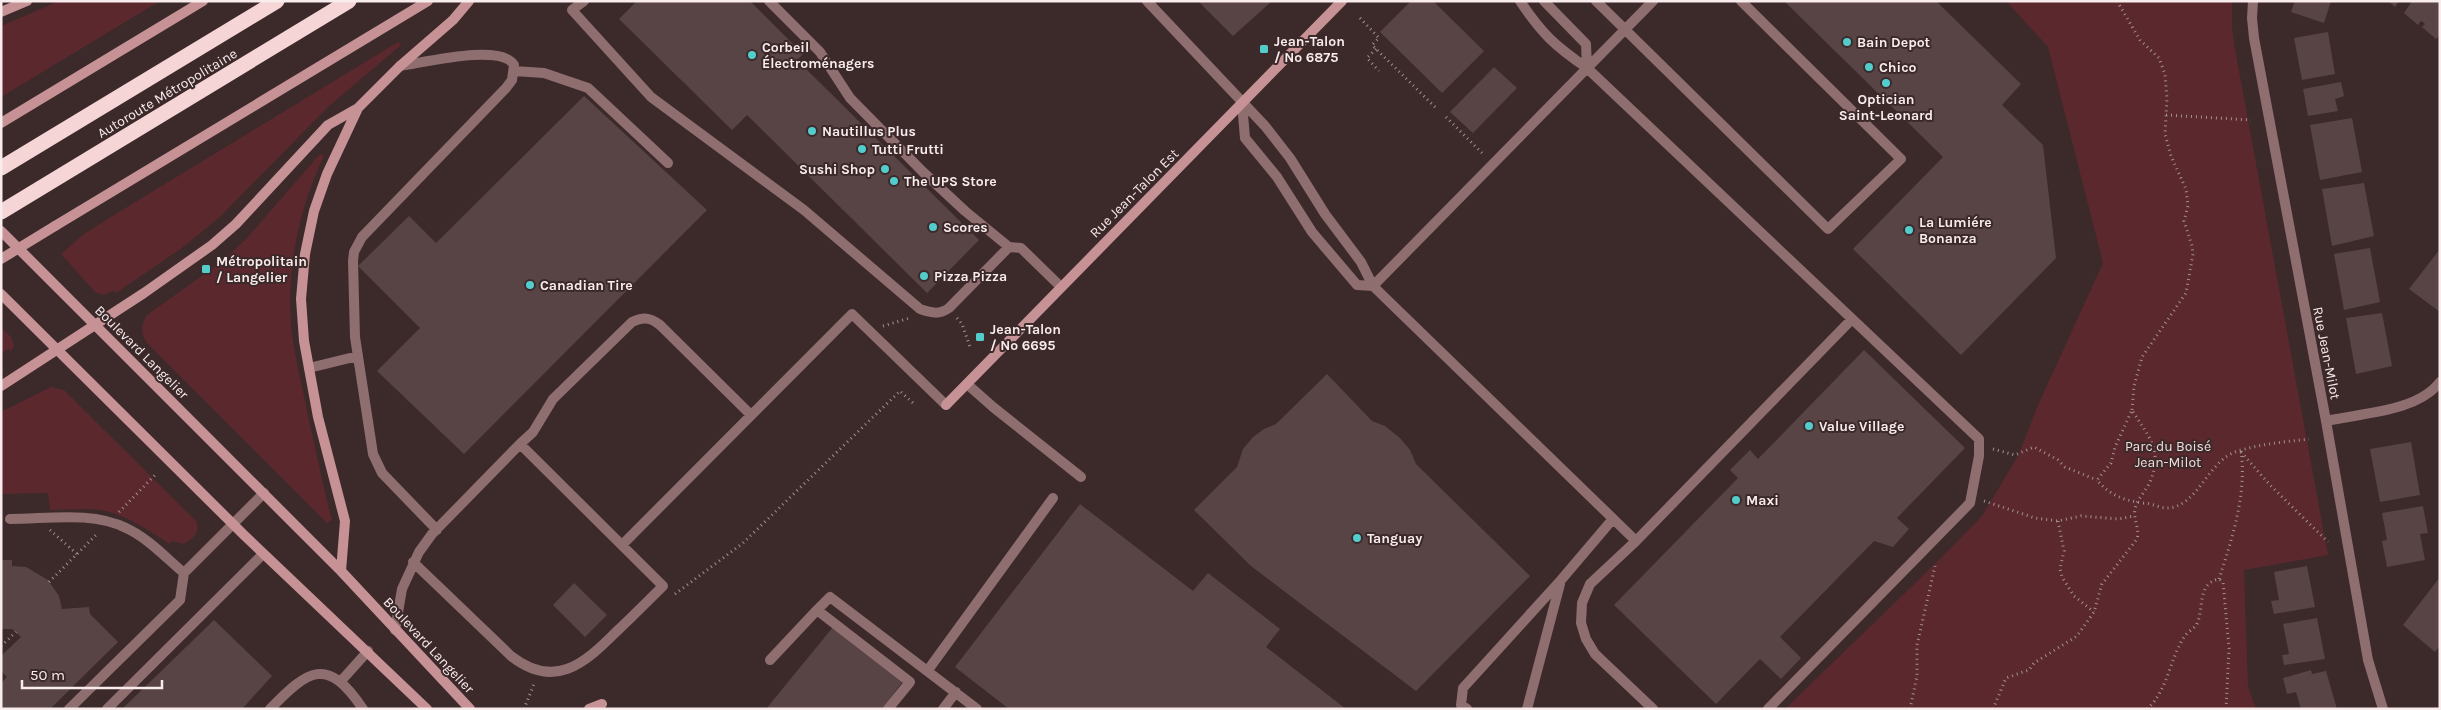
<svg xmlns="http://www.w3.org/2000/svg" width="2441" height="710" font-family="Karla,sans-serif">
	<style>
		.green { fill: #5b282e }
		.building { fill: #584445 }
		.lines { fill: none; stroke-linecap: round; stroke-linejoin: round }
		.path { stroke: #a19293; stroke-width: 3; stroke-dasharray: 1 4; stroke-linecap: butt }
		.lane { stroke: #8f6e70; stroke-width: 10 }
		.street { stroke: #8f6e70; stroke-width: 10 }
		.secondary { stroke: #c69295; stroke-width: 10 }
		.highway { stroke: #f6d5d6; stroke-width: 15 }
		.secondary-bridge { stroke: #c69295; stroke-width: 10 }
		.poi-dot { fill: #52cdcc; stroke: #3c292a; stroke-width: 2 }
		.labels { text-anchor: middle; stroke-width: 4; stroke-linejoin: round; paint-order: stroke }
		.poi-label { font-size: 14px; font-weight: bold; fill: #f9eced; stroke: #3c292a; text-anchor: start }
		.street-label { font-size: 14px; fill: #f9eced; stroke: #3c292a }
		.park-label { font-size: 14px; fill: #f2dcdd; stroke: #3c292a }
	</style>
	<rect width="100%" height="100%" fill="#3c292a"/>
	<path class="green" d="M59,1H160L1,97V26Z
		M2006,1H2232V27L2235,49L2328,555L2244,570L2248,687L2256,709H1785L1942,557L1982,516L2018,456L2038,405L2103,263L2048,47Z
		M398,42L401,45L328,107L220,217L182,248L116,293L114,290L104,295L95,292L61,254L84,234L119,212Z
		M320,154L324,156C298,210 285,275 292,334C296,362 303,389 308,416C316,451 323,486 332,520L327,523L147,343C140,333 141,325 147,315L221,262L246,239Z
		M1,327L11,337L14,345L11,352L9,349L1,353Z
		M51,387L64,390L196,521C201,532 193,539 183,544L172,541L170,544C148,530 127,515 101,510C84,508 67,510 50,510L48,493L1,494V412Z"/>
	<path class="building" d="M637,1H750L803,54L797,60L979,240L927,293L747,115L732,130L619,19Z
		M1198,1H1272L1233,36Z
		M1411,1H1433L1484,51L1442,93L1380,32Z
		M1784,1H1936L2021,84L2002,105L2043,145L2056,258L1961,355L1853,249L1943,157Z
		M2295,1H2331L2324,23L2291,12Z
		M2388,1H2399L2395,7Z
		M2412,1H2440V35L2436,39L2422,27L2425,24L2423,22L2421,21L2418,25L2404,13Z
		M2328,32L2335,74L2302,80L2294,38Z
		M1494,67L1517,88L1473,133L1450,112Z
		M2341,82L2344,96L2335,99L2338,111L2308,116L2303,89Z
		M584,96L707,210L464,454L377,371L420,328L358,266L409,216L436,243Z
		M2352,118L2362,172L2320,180L2310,125Z
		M2364,183L2374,236L2332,246L2322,189Z
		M2370,248L2380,302L2344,310L2334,254Z
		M2440,249V312L2409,289Z
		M2382,313L2392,366L2356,374L2346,318Z
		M1864,350L1965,448L1897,518L1909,529L1893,547L1874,541L1780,637L1801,658L1781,679L1760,659L1716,704L1614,605L1738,478L1730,470L1750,450L1758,459Z
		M1327,374L1372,421L1385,426L1400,438L1410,450L1416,464L1530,576L1416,691L1251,566L1194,510L1237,467L1243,449L1253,437L1264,429L1276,424Z
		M2411,442L2420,495L2380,502L2370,449Z
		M1080,504L1193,591L1208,573L1280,629L1266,647L1346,709H1009L955,667Z
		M2423,506L2428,533L2420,534L2425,560L2387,567L2382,541L2387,540L2382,513Z
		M1,560H12V566L26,567L48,580L59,596L62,609L89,607L90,614L118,642L50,709H1V683L7,677L1,671V656L21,637L12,629H1Z
		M2307,566L2315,607L2274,614L2271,601L2279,600L2274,572Z
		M2440,577V646L2435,652L2403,625Z
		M574,583L607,615L585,637L553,605Z
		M2317,618L2325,659L2284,665L2282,655L2289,654L2283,624Z
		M214,620L272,676L242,709H122Z
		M833,627L903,681L882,709H766Z
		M2311,670L2312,674L2326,671L2337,709H2301L2296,692L2287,694L2283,678Z"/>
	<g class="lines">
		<path class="path" d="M2117,1L2140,40L2159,58L2165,74L2167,99L2165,134L2171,156L2186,189L2188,206L2184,221L2192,246L2193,254L2186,293L2142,357L2134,386L2132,410
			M1360,18L1379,38L1372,45L1437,109
			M1376,49L1367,58L1379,71
			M2166,115L2251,120
			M1446,117L1482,153
			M957,318L962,324L970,347
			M883,326L910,318
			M1993,449L2015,455L2034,447L2058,460L2065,467L2097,480
			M2241,452L2269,484L2328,542
			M1984,501L2035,518L2058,521L2081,516L2119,519L2134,516
			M119,512L155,475
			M2058,521L2064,551L2060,569L2062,577L2074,596L2094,612
			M50,530L77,554
			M2219,579C2232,539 2247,494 2241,451
			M49,582L98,533
			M675,594L743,543L900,391L913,403
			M1,646L16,632
			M524,709L534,684
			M1910,709L1917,676V645L1935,566
			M1993,709L2006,678L2029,670L2034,663L2077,636L2094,612L2102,584L2137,539C2140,529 2133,519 2135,509C2137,499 2146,491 2150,482C2164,450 2147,435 2132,410L2115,447L2111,463L2097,480C2109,495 2125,501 2144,503C2152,503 2161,509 2169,508C2198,505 2208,462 2235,452C2259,444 2284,442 2309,439
			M2147,709C2167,692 2170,659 2184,637C2187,632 2194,629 2197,624C2204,609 2197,583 2219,579L2223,582L2229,648L2226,709"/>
		<path class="lane" d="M584,1L572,10L651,97L804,210L920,309C932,313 939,315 949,308L1009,247
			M769,1L820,52L850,98L923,172L965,211L1009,247L1021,248L1061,287
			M1147,1L1265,126L1290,158L1325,214L1361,262L1373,286L1636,541
			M1520,1C1542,34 1555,46 1587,68L1979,439V456L1970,503L1768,709
			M1544,1L1586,44L1587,68
			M1596,1L1828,229L1901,159L1741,1
			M400,66C423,63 501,43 514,65L512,80L506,88L362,237L354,252L353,261L355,337L373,454L382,473L437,530
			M514,71L544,73L588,88L668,163
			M1242,103L1245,138L1277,177L1312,232L1357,285L1373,286
			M1373,286L1653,1
			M309,368L358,356
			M967,384L993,407L1081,477
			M520,444L533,432L553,399L632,322C643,317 650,317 660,325L751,415
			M10,519C47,519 92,511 126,528C148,538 166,558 184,573L264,493
			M622,545L852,314L946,405
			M817,610L830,597L977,709
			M395,630L402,589L419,552L432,534L520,444L663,586C647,602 632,617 616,632C584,664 554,690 511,656L413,562
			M770,660L817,610L910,682L888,709
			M928,670L1053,498
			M341,681L368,651
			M69,709L180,600L184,573
			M107,709L263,554
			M270,709C308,670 327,655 363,709
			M943,709L956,692
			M1467,709L1461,705L1463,688L1561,580L1612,520
			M1527,709L1560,584
			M1653,709L1595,654L1586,639L1581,623L1582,603L1590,584L1636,541L1852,319"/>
		<path class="street" d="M2253,1L2252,18L2254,38L2326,421L2368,660L2383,709
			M2326,421C2362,413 2417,412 2440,382"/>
		<path class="secondary" d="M1,12L27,1
			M1,123L203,1
			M55,226L428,1
			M1,231L341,571L470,709
			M1,294L245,536L427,709
			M1,386L144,293L212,245L236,224L328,125L358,108L400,66L453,20L469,1
			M946,405L1342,1
			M341,571L345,521L318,417L304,341L301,299L305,254L314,211L327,174L358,108
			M589,709L602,704"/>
		<path class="highway" d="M1,168L277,1
			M1,212L349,1"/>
		<path class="secondary-bridge" d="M1,259L55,226"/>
	</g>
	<g class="poi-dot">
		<circle cx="1847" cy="42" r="5"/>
		<rect x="1259" y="44" width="10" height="10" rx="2.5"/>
		<circle cx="752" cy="55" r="5"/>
		<circle cx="1869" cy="67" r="5"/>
		<circle cx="1886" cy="83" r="5"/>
		<circle cx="812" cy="131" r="5"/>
		<circle cx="862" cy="149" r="5"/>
		<circle cx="885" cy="169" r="5"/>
		<circle cx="894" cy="181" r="5"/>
		<circle cx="933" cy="227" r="5"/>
		<circle cx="1909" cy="230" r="5"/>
		<rect x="201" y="264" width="10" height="10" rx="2.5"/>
		<circle cx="924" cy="276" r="5"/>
		<circle cx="530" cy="285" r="5"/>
		<rect x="975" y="332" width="10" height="10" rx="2.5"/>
		<circle cx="1809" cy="426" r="5"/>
		<circle cx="1736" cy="500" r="5"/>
		<circle cx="1357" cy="538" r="5"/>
	</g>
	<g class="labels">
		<g class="poi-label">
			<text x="1274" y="46">Jean-Talon<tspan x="1274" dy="16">/ No 6875</tspan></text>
			<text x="1857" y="47">Bain Depot</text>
			<text x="762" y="52">Corbeil<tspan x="762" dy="16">Électroménagers</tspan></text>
			<text x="1879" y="72">Chico</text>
			<text x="1886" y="104" text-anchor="middle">Optician<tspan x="1886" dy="16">Saint-Leonard</tspan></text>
			<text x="822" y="136">Nautillus Plus</text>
			<text x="872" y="154">Tutti Frutti</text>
			<text x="875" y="174" text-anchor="end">Sushi Shop</text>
			<text x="904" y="186">The UPS Store</text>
			<text x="1919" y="227">La Lumiére<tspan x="1919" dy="16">Bonanza</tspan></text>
			<text x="943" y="232">Scores</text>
			<text x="216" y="266">Métropolitain<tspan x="216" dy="16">/ Langelier</tspan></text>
			<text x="934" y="281">Pizza Pizza</text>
			<text x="540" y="290">Canadian Tire</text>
			<text x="990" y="334">Jean-Talon<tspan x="990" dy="16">/ No 6695</tspan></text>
			<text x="1819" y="431">Value Village</text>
			<text x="1746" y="505">Maxi</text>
			<text x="1367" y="543">Tanguay</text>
		</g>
		<g class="street-label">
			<text transform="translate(167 93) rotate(-31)" y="5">Autoroute Métropolitaine</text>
			<text transform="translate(1134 193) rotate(-45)" y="5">Rue Jean-Talon Est</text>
			<text transform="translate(142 352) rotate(45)" y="5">Boulevard Langelier</text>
			<text transform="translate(2327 353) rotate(79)" y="5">Rue Jean-Milot</text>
			<text transform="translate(429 645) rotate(47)" y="5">Boulevard Langelier</text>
		</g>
		<g class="park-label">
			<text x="2168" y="451">Parc du Boisé<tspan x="2168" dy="16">Jean-Milot</tspan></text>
		</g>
	</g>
	<rect width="2441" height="710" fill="none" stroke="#f9eced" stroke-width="5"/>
	<path d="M22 680v8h140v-8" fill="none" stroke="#f9eced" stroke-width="2.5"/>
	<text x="30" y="680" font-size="15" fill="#f9eced" stroke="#3c292a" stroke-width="4" paint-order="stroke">50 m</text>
</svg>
